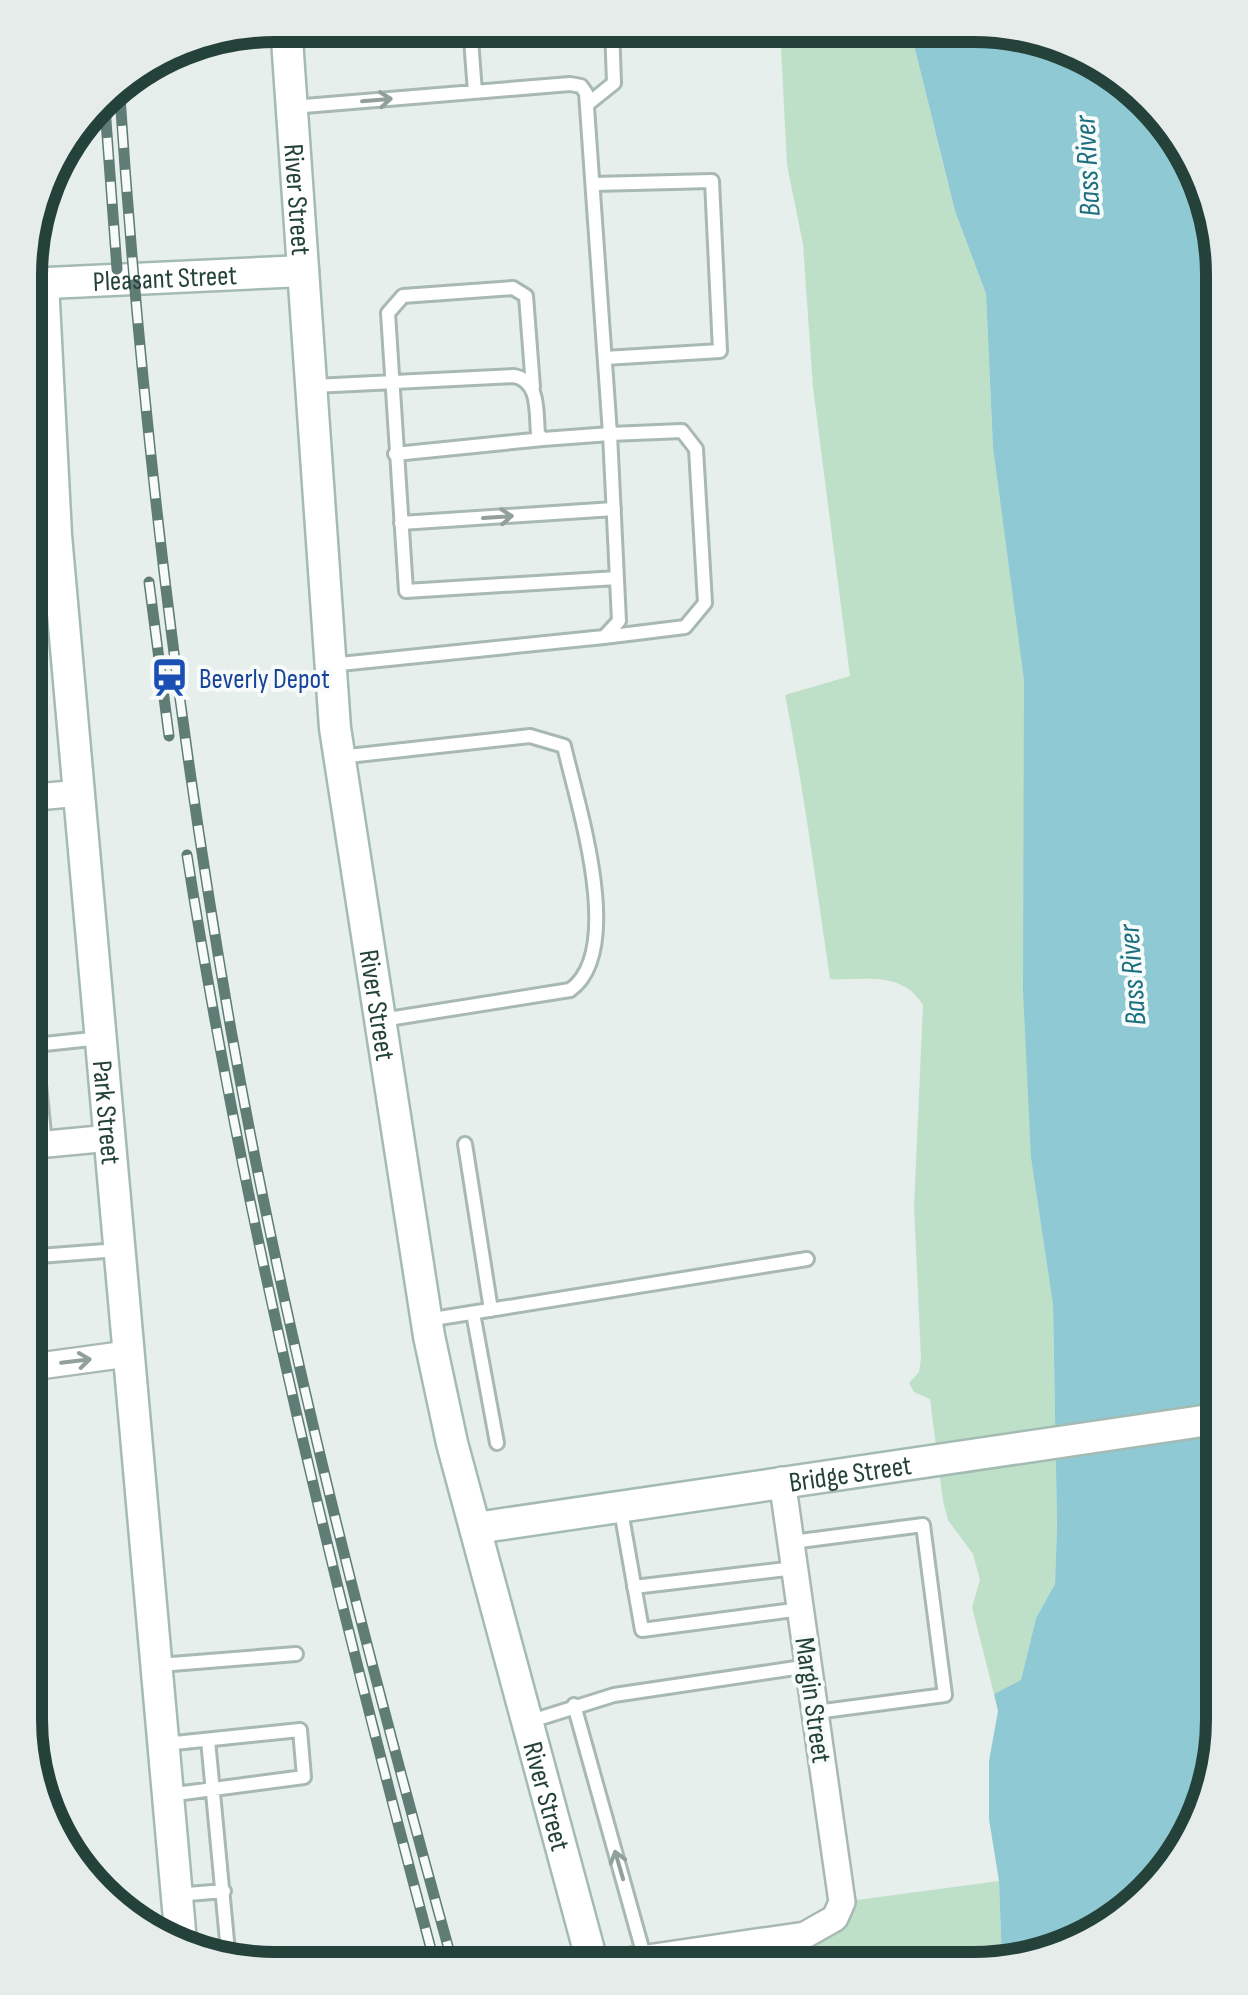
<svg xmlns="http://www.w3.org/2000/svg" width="1248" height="1995" font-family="'Sofia Sans Condensed',sans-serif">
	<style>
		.green { fill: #bfe0c8 }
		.water { fill: #8ec9d4 }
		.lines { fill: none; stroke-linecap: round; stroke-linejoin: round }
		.lane-casing { stroke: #a8b8b2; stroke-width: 18 }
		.street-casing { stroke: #a8b8b2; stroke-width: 30 }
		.secondary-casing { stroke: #a4bbb3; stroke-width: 35 }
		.lane { stroke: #fff; stroke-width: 12 }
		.street { stroke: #fff; stroke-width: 25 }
		.secondary { stroke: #fff; stroke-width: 30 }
		.rail-casing { stroke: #5f7d75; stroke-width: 11 }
		.rail { stroke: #f7fbf9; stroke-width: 8; stroke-dasharray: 22; stroke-linecap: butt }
		.oneway { stroke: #92a09c }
		.labels { text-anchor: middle; stroke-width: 8; stroke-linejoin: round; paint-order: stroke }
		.street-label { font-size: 28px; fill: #24423a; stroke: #f7fbf9 }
		.transit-label { font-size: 28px; fill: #164399; stroke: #f7fbf9; text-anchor: start }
		.water-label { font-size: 30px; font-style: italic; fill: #1c6f80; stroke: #f7fbf9 }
		.rim { fill: none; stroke: #24423a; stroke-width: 12 }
	</style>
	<rect width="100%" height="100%" fill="#e6efeb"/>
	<path class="green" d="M780,28L910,29L955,211L986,294L993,448L1024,681L1031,1158L1053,1305L1057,1526L1055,1584L1036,1618L1021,1680L994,1694L972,1607L980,1580L973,1554L948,1520L943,1501L930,1399L914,1392L909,1383L919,1372L921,1358L914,1207L923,1005C901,970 865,981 830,979C816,884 804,790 785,695L850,676L813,388L803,244L787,165Z
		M30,579L48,777L26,779L27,580Z
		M1223,585V1001L1201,727L1210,623Z
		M999,1881L1002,1964L973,1970L594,1969L805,1935L842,1902Z"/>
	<path class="water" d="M910,29L1021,30L1126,77L1204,180L1223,275V585L1210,623L1201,727L1223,1001V1290L1218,1310L1223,1343L1222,1737L1172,1872L1068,1951L1002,1964L999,1881L989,1819V1761L998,1711L994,1694L1021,1680L1036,1618L1055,1584L1057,1526L1053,1305L1031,1158L1023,990L1024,681L993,448L986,294L955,211Z"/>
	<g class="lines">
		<defs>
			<path id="lane" d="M470,26L475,92
				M589,103L614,83L612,27
				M292,107L570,84L581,86L586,93L610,434L682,431L696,449L705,603L685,627L604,637
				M594,184L712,181L720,351L605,358
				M314,386L514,376C540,381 536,412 538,434L543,439L610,434L619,621L604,637L330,665
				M533,387L526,296L513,288L403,296L388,313L406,591L617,578
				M395,454L543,439
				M401,523L614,509
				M339,757L530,736L564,746C577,803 626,951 570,990L382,1020
				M45,1144L35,1045L101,1038
				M465,1144L491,1310
				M26,1257L118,1250
				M26,1279L33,1366
				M473,1313L497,1443
				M427,1320L807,1259
				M620,1505L642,1630L801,1609
				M792,1542L923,1525L945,1695L816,1712
				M634,1587L795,1568
				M159,1665L296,1654
				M574,1705L645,1959
				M528,1722L614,1695L809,1666
				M208,1740L229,1962
				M165,1744L300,1730L304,1777L168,1795
				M176,1895L224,1891"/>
			<path id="street" d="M27,539L56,535
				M26,798L80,793
				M26,1146L110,1138
				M25,1368L127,1354
				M593,1966L805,1935L835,1918L842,1902L782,1480"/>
			<g id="secondary">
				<path id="s1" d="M286,25L335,728L429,1336L452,1443L594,1969"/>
				<path id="s2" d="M43,283L56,535L181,1942"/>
				<path id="s3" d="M27,284L303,271"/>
				<path id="s4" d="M476,1528L1223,1418"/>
			</g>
		</defs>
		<use href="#lane" class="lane-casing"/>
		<use href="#street" class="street-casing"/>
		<use href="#secondary" class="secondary-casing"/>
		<use href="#lane" class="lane"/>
		<use href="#street" class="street"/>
		<use href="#secondary" class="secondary"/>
		<defs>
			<path id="rail" d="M119,82C140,400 176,716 231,1030C287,1347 368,1658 454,1968
				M104,94L117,269
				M149,582L169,736
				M187,855C246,1232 338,1600 436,1968"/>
		</defs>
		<use href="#rail" class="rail-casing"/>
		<use href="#rail" class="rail"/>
	</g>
	<defs><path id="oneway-shaft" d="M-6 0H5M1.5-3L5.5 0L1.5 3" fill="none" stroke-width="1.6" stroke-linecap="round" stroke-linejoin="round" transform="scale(2.5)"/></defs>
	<g class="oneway">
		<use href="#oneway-shaft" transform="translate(377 100) rotate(-5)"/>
		<use href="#oneway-shaft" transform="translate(498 517) rotate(-4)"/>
		<use href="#oneway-shaft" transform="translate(76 1361) rotate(-7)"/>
		<use href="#oneway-shaft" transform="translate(619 1865) rotate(-106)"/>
	</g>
	<defs>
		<symbol id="station-bare" viewBox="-9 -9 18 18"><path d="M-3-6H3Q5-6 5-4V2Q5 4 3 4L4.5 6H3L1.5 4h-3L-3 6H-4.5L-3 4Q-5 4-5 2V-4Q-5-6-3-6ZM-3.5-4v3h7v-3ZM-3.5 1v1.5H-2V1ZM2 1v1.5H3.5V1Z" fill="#1a4fb4" stroke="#f7fbf9" stroke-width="2.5" paint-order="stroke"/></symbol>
	</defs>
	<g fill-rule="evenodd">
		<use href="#station-bare" x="142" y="650" width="55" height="55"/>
	</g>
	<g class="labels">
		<g class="street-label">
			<text dy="10" stroke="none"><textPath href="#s1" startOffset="175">River Street</textPath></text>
			<text dy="10" stroke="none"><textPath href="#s3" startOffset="138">Pleasant Street</textPath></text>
			<text dy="10" stroke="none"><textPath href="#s1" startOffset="985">River Street</textPath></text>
			<text dy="10" stroke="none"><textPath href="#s2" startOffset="832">Park Street</textPath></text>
			<text dy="10" stroke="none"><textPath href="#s4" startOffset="378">Bridge Street</textPath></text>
			<text transform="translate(814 1700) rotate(82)" y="10">Margin Street</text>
			<text dy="10" stroke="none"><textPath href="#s1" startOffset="1795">River Street</textPath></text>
		</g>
		<g class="transit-label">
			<text x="199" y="688">Beverly Depot</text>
		</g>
		<g class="water-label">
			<text transform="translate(1087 166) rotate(-93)" y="10">Bass River</text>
			<text transform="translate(1132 975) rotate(-94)" y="10">Bass River</text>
		</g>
	</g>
	<path d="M0 0H1248V1995H0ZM275 42H973A233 233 0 0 1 1206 275V1719A233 233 0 0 1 973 1952H275A233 233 0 0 1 42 1719V275A233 233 0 0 1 275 42Z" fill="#e6ecea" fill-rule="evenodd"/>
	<path class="rim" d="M275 42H973A233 233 0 0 1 1206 275V1719A233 233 0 0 1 973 1952H275A233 233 0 0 1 42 1719V275A233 233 0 0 1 275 42Z"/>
</svg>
